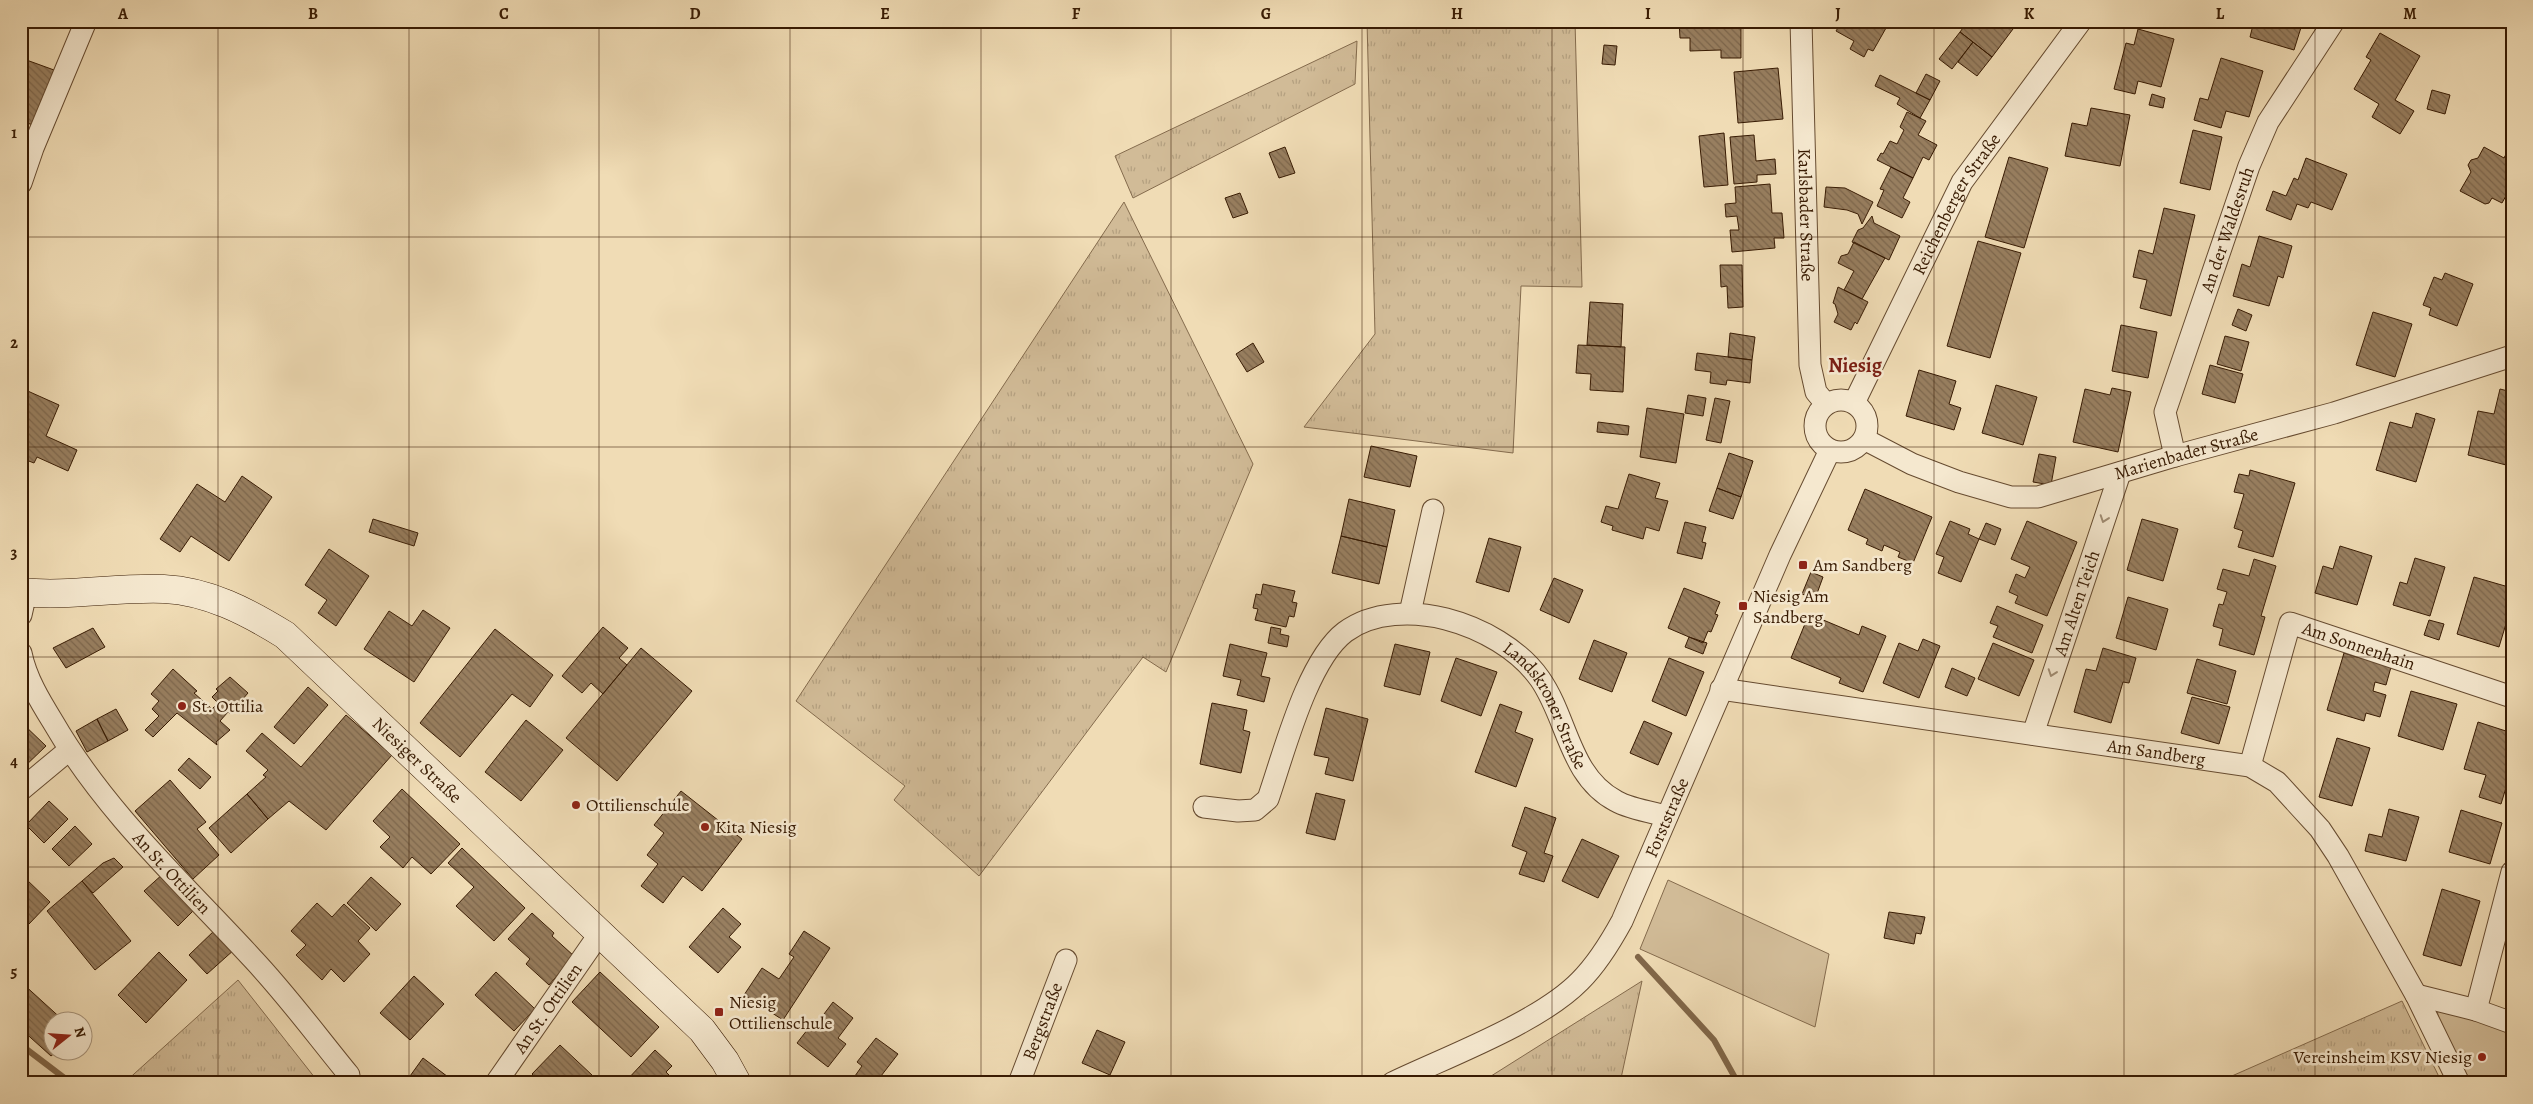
<svg xmlns="http://www.w3.org/2000/svg" width="2533" height="1104" font-family="Alegreya,serif">
	<style>
		.grass { fill: url(#grass-tufts); stroke: #846b4d }
		.pitch { fill: #d1bb97; stroke: #846b4d }
		.lines { fill: none; stroke-linecap: round; stroke-linejoin: round }
		.stream { stroke: #816749; stroke-width: 6 }
		.building { fill: url(#building-back-hatch); stroke: #381b03 }
		.street-casing { stroke: #664b30; stroke-width: 23 }
		.secondary-casing { stroke: #381b03; stroke-width: 29 }
		.street { stroke: #f5e8cf; stroke-width: 21 }
		.secondary { stroke: #f5e8cf; stroke-width: 28 }
		.oneway { stroke: #a08c73 }
		.grid { fill: none; stroke: #381b03; stroke-width: 1; stroke-opacity: 0.55 }
		.poi-dot { fill: #8f2418; stroke: #f5e8cf; stroke-width: 2 }
		.labels { text-anchor: middle; stroke-width: 5; stroke-linejoin: round; paint-order: stroke }
		.street-label { font-size: 18px; fill: #381b03; stroke: #f5e8cf }
		.poi-label { font-size: 18px; fill: #381b03; stroke: #f5e8cf; text-anchor: start }
		.quarter-label { font-size: 20px; font-weight: bold; fill: #7a1f14; stroke: #f5e8cf }
		.neatline { fill: none; stroke: #381b03; stroke-width: 2 }
		.grid-label { font-size: 16px; text-anchor: middle; font-weight: bold; fill: #381b03 }
	</style>
	<defs>
		<pattern id="grass-tufts" width="24" height="20" patternUnits="userSpaceOnUse" patternTransform="scale(1.25)"><rect width="24" height="20" fill="#d1bb97"/><path d="M3 7l-1-3M5 7V3M7 7l1-3M15 17l-1-3M17 17v-4M19 17l1-3" fill="none" stroke="#b4a080"/></pattern>
		<pattern id="building-back-hatch" width="6" height="6" patternUnits="userSpaceOnUse" patternTransform="scale(1.25)"><rect width="6" height="6" fill="#987f60"/><path d="M-1 5l2 2M0 0l6 6M5-1l2 2" fill="none" stroke="#7d674d"/></pattern>
	</defs>
	<rect width="100%" height="100%" fill="#f0dcb5"/>
	<filter id="stains"><feTurbulence type="fractalNoise" baseFrequency=".004" numOctaves="4"/><feColorMatrix values="0 0 0 0 .2 0 0 0 0 .09 0 0 0 0 .02 0 0 0 .5 -.17"/></filter>
	<radialGradient id="worn" r=".72"><stop offset=".6" stop-color="#630" stop-opacity="0"/><stop offset="1" stop-color="#630" stop-opacity=".3"/></radialGradient>
	<path class="grass" d="M1367,21H1575L1582,287L1521,286L1513,453L1304,427L1375,334Z
		M1357,41L1355,84L1133,198L1115,156Z
		M1124,202L1253,464L1166,672L1143,657L979,876L894,800L905,786L796,701Z
		M238,980L319,1083H124Z
		M1642,981L1620,1083H1480Z
		M2402,1001L2442,1083H2216Z"/>
	<path class="pitch" d="M1668,880L1829,954L1815,1027L1640,949Z
		M2436,990L2512,1012V1083H2467L2439,1031Z"/>
	<g class="lines">
		<path class="stream" d="M1638,957L1714,1040L1738,1083
			M21,1045L71,1083"/>
	</g>
	<path class="building" d="M1679,21H1741V58H1721V50L1690,51V38H1680Z
		M1842,21H1890L1873,51L1868,49L1864,57L1850,49L1854,41L1836,31Z
		M1968,21H2019L1992,57L1960,32Z
		M2254,21H2303L2294,50L2250,37Z
		M2138,29L2174,39L2161,87L2138,81L2135,94L2114,89L2126,43L2134,45Z
		M1960,32L1973,42L1952,69L1939,59Z
		M2380,33L2420,56L2395,100L2414,111L2400,134L2372,117L2379,104L2354,89L2371,60L2366,57Z
		M1973,42L1992,57L1977,76L1958,62Z
		M1604,45L1617,46L1615,65L1602,64Z
		M21,58L54,70L33,125L21,121Z
		M2221,58L2263,71L2249,117L2226,111L2221,128L2194,120L2200,98L2208,100Z
		M1778,68L1783,119L1738,123L1734,72Z
		M1926,74L1940,81L1930,100L1916,93Z
		M1880,75L1930,100L1920,118L1897,104L1900,98L1875,86Z
		M2432,90L2450,95L2445,114L2427,109Z
		M2152,94L2165,98L2163,108L2149,105Z
		M2091,108L2130,115L2120,166L2065,156L2072,123L2087,126Z
		M1907,112L1926,121L1918,135L1937,145L1929,160L1923,157L1913,178L1877,160L1881,153L1883,154L1890,141L1897,144L1904,130L1900,127Z
		M2193,130L2222,137L2210,190L2180,183Z
		M1724,133L1728,185L1704,187L1699,136Z
		M1754,135L1756,161L1775,159L1776,174L1757,175V182L1734,184L1730,137Z
		M2512,143V185L2502,203L2492,198L2489,203L2485,204L2460,191L2471,172L2468,165L2471,160L2478,158L2484,147L2504,158Z
		M1285,147L1295,173L1279,178L1269,153Z
		M2009,157L2048,168L2024,248L1985,237Z
		M2306,158L2347,174L2332,210L2311,202L2308,208L2297,204L2291,220L2266,210L2273,191L2286,196L2294,178L2298,180Z
		M1891,167L1913,178L1903,198L1910,202L1902,218L1877,206L1884,190L1880,189Z
		M1770,184L1772,213H1782L1784,238H1774L1775,248L1732,252L1730,230H1739L1737,216L1726,217L1725,204L1736,203L1735,187Z
		M1826,187L1845,188L1873,202L1862,224L1858,214L1847,210L1824,207Z
		M1240,193L1248,213L1233,218L1225,198Z
		M2164,208L2195,215L2171,316L2140,308L2147,280L2133,277L2139,250L2153,254Z
		M1872,216L1874,223L1900,236L1889,260L1852,242L1858,230L1863,228Z
		M2259,236L2292,246L2283,278L2278,276L2269,306L2233,296L2242,264L2250,267Z
		M1978,241L2021,253L1990,358L1947,346Z
		M1854,242L1885,258L1862,299L1844,290L1854,271L1838,263L1841,256L1848,254Z
		M1720,265H1742L1743,307L1728,308L1727,286L1721,287Z
		M2445,273L2473,284L2457,326L2429,315L2431,308L2423,305L2434,277L2442,280Z
		M1838,287L1868,302L1857,324L1855,322L1851,330L1834,322L1838,314L1835,304L1833,303Z
		M1590,302L1623,304L1621,347L1587,345Z
		M2238,309L2252,315L2246,331L2232,325Z
		M2373,312L2412,324L2395,377L2356,365Z
		M2121,325L2157,332L2148,378L2112,371Z
		M1730,333L1755,337L1752,360L1728,357Z
		M2225,336L2249,342L2241,371L2217,364Z
		M1253,343L1264,362L1247,372L1236,354Z
		M1578,345L1625,347L1623,392L1590,390L1591,374L1576,373Z
		M1697,353L1752,360L1750,383L1727,380L1726,385L1710,383L1711,372L1695,370Z
		M2210,365L2243,374L2235,403L2202,394Z
		M1919,370L1956,381L1949,404L1961,408L1954,430L1906,416Z
		M1996,385L2037,397L2023,445L1982,433Z
		M21,388L59,405L46,436L77,450L68,471L37,457L34,463L21,458Z
		M2112,388L2131,392L2118,452L2073,442L2085,389L2110,395Z
		M2500,389L2512,392V441L2506,465L2468,455L2478,411L2494,414Z
		M1688,395L1706,398L1703,416L1685,413Z
		M1715,398L1730,401L1721,443L1706,440Z
		M1647,408L1684,414L1676,463L1640,457Z
		M2416,413L2435,419L2416,482L2376,470L2390,422L2412,428Z
		M1598,422L1629,426L1628,435L1597,432Z
		M1371,446L1417,456L1410,487L1364,477Z
		M1729,453L1753,461L1741,497L1717,488Z
		M2039,454L2056,457L2051,485L2033,482Z
		M2250,470L2295,483L2273,557L2238,547L2243,531L2234,528L2244,494L2234,492L2239,474L2249,476Z
		M1629,474L1660,483L1655,498L1668,501L1659,531L1646,527L1643,539L1612,530L1613,526L1601,522L1606,506L1618,509Z
		M242,476L272,497L229,561L191,536L180,552L160,539L197,484L225,502Z
		M1717,488L1741,497L1733,519L1709,511Z
		M1865,489L1932,517L1913,563L1898,557L1900,552L1884,545L1882,551L1866,544L1868,539L1848,530Z
		M1349,499L1395,510L1387,547L1341,536Z
		M373,519L418,533L414,546L369,532Z
		M2142,519L2178,529L2163,581L2127,570Z
		M1950,521L1970,529L1968,534L1979,539L1961,582L1938,573L1944,557L1936,554Z
		M2027,521L2077,542L2047,616L2015,603L2018,596L2009,592L2016,574L2025,578L2030,567L2011,559Z
		M1685,522L1706,527L1702,542L1706,543L1702,559L1677,553Z
		M1986,523L2001,529L1995,545L1979,539Z
		M1341,536L1387,547L1379,584L1332,573Z
		M1489,538L1521,547L1509,592L1476,582Z
		M2340,546L2372,556L2357,605L2315,593L2323,566L2333,569Z
		M329,549L369,576L336,626L318,613L327,600L305,585Z
		M2415,558L2445,567L2430,616L2393,605L2400,582L2407,584Z
		M2254,559L2276,566L2261,616L2265,617L2254,655L2219,645L2223,629L2213,626L2219,604L2223,605L2227,592L2217,589L2223,569L2249,576Z
		M1811,572L1823,577L1815,599L1802,594Z
		M2474,577L2512,588V604L2499,647L2457,634Z
		M1554,578L1583,590L1569,623L1540,610Z
		M1263,584L1295,591L1292,602L1297,603L1294,617L1289,616L1286,627L1255,620L1258,609L1253,608L1256,594L1261,595Z
		M1684,588L1720,602L1715,614L1718,615L1711,632L1708,631L1703,643L1668,628Z
		M2128,597L2168,609L2156,650L2116,638Z
		M1997,606L2043,625L2032,653L1993,637L1998,626L1990,623Z
		M423,610L450,628L414,682L364,649L389,611L412,626Z
		M1809,614L1859,635L1862,626L1886,636L1863,692L1839,683L1841,678L1791,658Z
		M2429,620L2444,624L2439,640L2424,635Z
		M603,627L628,648L619,658L627,665L603,694L591,683L582,693L562,676Z
		M1271,627L1281,629L1280,634L1289,636L1287,647L1268,643Z
		M93,628L105,647L66,668L53,648Z
		M495,629L553,675L530,707L512,694L460,757L420,723Z
		M1689,637L1707,643L1703,654L1685,647Z
		M1923,639L1940,646L1919,698L1883,683L1899,643L1918,651Z
		M1594,640L1627,653L1612,692L1579,679Z
		M1993,643L2034,660L2019,696L1978,679Z
		M1230,644L1267,653L1261,676L1270,678L1264,702L1237,695L1241,680L1223,676Z
		M1395,644L1430,652L1420,695L1384,686Z
		M641,648L692,691L617,781L566,738Z
		M2103,648L2136,658L2129,683L2123,682L2111,723L2074,712L2086,669L2096,671Z
		M2344,653L2391,667L2386,685L2375,682L2373,691L2386,695L2380,717L2366,713L2364,721L2327,710Z
		M1456,658L1497,672L1481,716L1441,701Z
		M1669,658L1704,672L1686,716L1652,701Z
		M2197,659L2236,671L2227,704L2187,693Z
		M1952,668L1975,678L1967,696L1945,687Z
		M173,669L197,691L194,693L212,709L218,703L212,697L218,691L216,689L230,677L248,693L230,714L228,712L220,721L230,730L216,742L217,745L177,713L153,737L145,730L159,716L152,709L159,701L151,694Z
		M308,687L328,705L294,744L274,727Z
		M2411,691L2457,704L2443,750L2398,736Z
		M2192,697L2230,707L2219,744L2181,733Z
		M1212,703L1247,710L1243,730L1250,732L1241,773L1200,764Z
		M1500,704L1522,712L1515,732L1533,739L1516,787L1475,772Z
		M1326,708L1368,719L1353,781L1325,774L1329,758L1314,755Z
		M116,709L128,730L108,741L97,719Z
		M346,715L392,755L326,830L289,801L268,819L247,794L266,777L263,775L268,770L246,751L262,733L301,767Z
		M97,719L108,741L87,752L76,731Z
		M526,720L563,750L521,801L485,772Z
		M1644,721L1672,733L1658,765L1630,753Z
		M21,722L46,746L21,770Z
		M2478,722L2512,733V768L2501,804L2479,797L2486,775L2464,769Z
		M2337,738L2370,748L2352,806L2319,797Z
		M189,758L211,777L200,789L178,770Z
		M170,780L206,822L197,829L219,855L193,879L135,811Z
		M402,789L460,844L431,874L412,857L403,868L380,847L390,837L373,821Z
		M681,791L742,839L702,891L683,876L663,903L641,886L658,864L647,855L664,833L654,825Z
		M1316,793L1345,800L1335,840L1306,833Z
		M247,794L268,819L231,853L209,828Z
		M49,801L68,819L44,843L26,825Z
		M1525,807L1556,818L1544,853L1553,856L1544,882L1519,874L1527,852L1512,846Z
		M2389,809L2419,817L2406,861L2365,851L2369,834L2382,837Z
		M2461,810L2502,823L2490,864L2449,852Z
		M75,826L92,844L69,866L52,849Z
		M1582,839L1619,856L1598,898L1562,881Z
		M462,848L525,908L494,941L456,906L474,887L448,863Z
		M114,858L123,867L93,893L82,881L103,863Z
		M164,873L197,907L178,926L144,891Z
		M371,877L401,904L376,931L347,903Z
		M26,879L50,902L29,924L21,917V884Z
		M82,881L131,941L95,970L47,911Z
		M2442,889L2480,901L2461,966L2423,955Z
		M317,903L332,917L344,904L370,928L358,941L370,954L344,982L331,969L322,980L296,955L306,945L291,931Z
		M723,908L741,924L729,937L741,947L718,973L689,947Z
		M1889,912L1925,917L1921,934L1916,933L1914,944L1884,938Z
		M532,913L554,933L552,936L574,956L549,985L526,964L530,959L508,939Z
		M216,929L235,949L207,974L189,955Z
		M804,931L830,948L783,1020L744,995L762,968L779,979L794,957L789,954Z
		M159,952L187,980L146,1023L118,995Z
		M496,972L535,1009L514,1031L475,995Z
		M600,972L659,1027L631,1057L572,1002Z
		M414,976L444,1004L410,1040L380,1013Z
		M21,982L65,1022H52V1052H56L51,1056L21,1029Z
		M833,1002L853,1018L838,1038L846,1044L828,1067L797,1043L815,1020L818,1022Z
		M1097,1030L1125,1042L1110,1075L1082,1063Z
		M876,1038L898,1054L881,1076L890,1083H850L862,1066L857,1062Z
		M560,1045L592,1075L584,1083H541L532,1074Z
		M655,1050L672,1066L666,1072L677,1083H628L626,1081Z
		M423,1058L456,1083H405Z"/>
	<g class="lines">
		<defs>
			<g id="street">
				<path id="s1" d="M1801,21L1810,365L1816,392L1826,404"/>
				<path d="M21,183L33,148L86,21"/>
				<circle cx="1841" cy="426" r="26"/>
				<path id="s2" d="M1854,403L1962,182L2081,21"/>
				<path id="s3" d="M1864,439L1912,464L1959,482L2011,497H2038L2175,456L2334,413L2512,356"/>
				<path id="s4" d="M2175,456L2165,412L2249,166L2268,122L2334,21"/>
				<path d="M1410,613L1433,510"/>
				<path d="M21,615L26,593"/>
				<path id="s5" d="M21,653C26,678 40,701 53,722C105,812 182,882 252,958C287,995 317,1036 349,1075"/>
				<path id="s6" d="M1721,689L2250,766L2277,782L2320,829L2338,856L2416,995L2459,1083"/>
				<path id="s7" d="M2033,734L2120,473"/>
				<path id="s8" d="M2250,766L2290,623L2512,697"/>
				<path d="M21,790L69,750"/>
				<path id="s9" d="M1204,807L1238,811L1255,810L1268,799C1284,753 1307,661 1345,632C1373,611 1414,611 1446,619C1481,628 1519,649 1540,679C1568,719 1569,776 1616,801C1630,809 1651,812 1667,816"/>
				<path d="M2416,995L2476,1010L2512,1023"/>
				<path d="M2476,1010L2512,872"/>
				<path id="s10" d="M496,1083L600,933"/>
				<path id="s11" d="M1019,1083L1066,960"/>
				<path id="s12" d="M1392,1083C1446,1057 1539,1023 1580,981C1597,964 1610,943 1622,921L1780,555L1830,450"/>
			</g>
			<g id="secondary">
				<path id="s13" d="M21,592C68,597 117,587 164,589C208,591 248,612 285,635L702,1030L725,1061L737,1083"/>
			</g>
		</defs>
		<use href="#street" class="street-casing"/>
		<use href="#secondary" class="secondary-casing"/>
		<use href="#street" class="street"/>
		<use href="#secondary" class="secondary"/>
	</g>
	<defs><path id="oneway-chevron" d="M-2-3.5L2.5 0L-2 3.5" fill="none" stroke-width="1.6" stroke-linecap="round" stroke-linejoin="round" transform="scale(1.25)"/></defs>
	<g class="oneway">
		<use href="#oneway-chevron" transform="translate(2104 519) rotate(109)"/>
		<use href="#oneway-chevron" transform="translate(2052 673) rotate(109)"/>
	</g>
	<path class="grid" d="M218,21V1083M409,21V1083M599,21V1083M790,21V1083M981,21V1083M1171,21V1083M1362,21V1083M1552,21V1083M1743,21V1083M1934,21V1083M2124,21V1083M2315,21V1083M21,237H2512M21,447H2512M21,657H2512M21,867H2512"/>
	<g class="poi-dot">
		<rect x="1798" y="560" width="10" height="10" rx="2.5"/>
		<rect x="1738" y="601" width="10" height="10" rx="2.5"/>
		<circle cx="182" cy="706" r="5"/>
		<circle cx="576" cy="805" r="5"/>
		<circle cx="705" cy="827" r="5"/>
		<rect x="714" y="1007" width="10" height="10" rx="2.5"/>
		<circle cx="2482" cy="1057" r="5"/>
	</g>
	<g class="labels">
		<g class="street-label">
			<text dy="6" stroke="none"><textPath href="#s2" startOffset="224">Reichenberger Straße</textPath></text>
			<text dy="6" stroke="none"><textPath href="#s1" startOffset="194">Karlsbader Straße</textPath></text>
			<text dy="6" stroke="none"><textPath href="#s4" startOffset="238">An der Waldesruh</textPath></text>
			<text dy="6" stroke="none"><textPath href="#s3" startOffset="340">Marienbader Straße</textPath></text>
			<text dy="6" stroke="none"><textPath href="#s7" startOffset="138">Am Alten Teich</textPath></text>
			<text dy="6" stroke="none"><textPath href="#s8" startOffset="221">Am Sonnenhain</textPath></text>
			<text dy="6" stroke="none"><textPath href="#s9" startOffset="498">Landskroner Straße</textPath></text>
			<text dy="6" stroke="none"><textPath href="#s6" startOffset="440">Am Sandberg</textPath></text>
			<text dy="6" stroke="none"><textPath href="#s13" startOffset="456">Niesiger Straße</textPath></text>
			<text dy="6" stroke="none"><textPath href="#s12" startOffset="401">Forststraße</textPath></text>
			<text dy="6" stroke="none"><textPath href="#s5" startOffset="269">An St. Ottilien</textPath></text>
			<text dy="6" stroke="none"><textPath href="#s10" startOffset="91">An St. Ottilien</textPath></text>
			<text dy="6" stroke="none"><textPath href="#s11" startOffset="66">Bergstraße</textPath></text>
		</g>
		<g class="poi-label">
			<text x="1813" y="571">Am Sandberg</text>
			<text x="1753" y="602">Niesig Am<tspan x="1753" dy="21">Sandberg</tspan></text>
			<text x="192" y="712">St. Ottilia</text>
			<text x="586" y="811">Ottilienschule</text>
			<text x="715" y="833">Kita Niesig</text>
			<text x="729" y="1008">Niesig<tspan x="729" dy="21">Ottilienschule</tspan></text>
			<text x="2472" y="1063" text-anchor="end">Vereinsheim KSV Niesig</text>
		</g>
		<g class="quarter-label">
			<text x="1855" y="372">Niesig</text>
		</g>
	</g>
	<rect width="2533" height="1104" fill="none" stroke="#f0dcb5" stroke-width="55"/>
	<g transform="translate(68 1036) rotate(73)"><circle r="24" fill="#f5e8cf" stroke="#a9967d"/>
	<path d="M0-4L9 19L0 12L-9 19Z" fill="#8f2418"/>
	<text y="-8" font-size="14" font-weight="bold" text-anchor="middle" fill="#381b03">N</text>
	</g>
	<rect x="28" y="28" width="2478" height="1048" class="neatline"/>
	<g class="grid-label">
		<text x="123" y="19">A</text>
		<text x="313" y="19">B</text>
		<text x="504" y="19">C</text>
		<text x="695" y="19">D</text>
		<text x="885" y="19">E</text>
		<text x="1076" y="19">F</text>
		<text x="1266" y="19">G</text>
		<text x="1457" y="19">H</text>
		<text x="1648" y="19">I</text>
		<text x="1838" y="19">J</text>
		<text x="2029" y="19">K</text>
		<text x="2220" y="19">L</text>
		<text x="2410" y="19">M</text>
		<text x="14" y="138">1</text>
		<text x="14" y="348">2</text>
		<text x="14" y="558">3</text>
		<text x="14" y="767">4</text>
		<text x="14" y="977">5</text>
	</g>
	<rect width="100%" height="100%" filter="url(#stains)"/>
	<rect width="100%" height="100%" fill="url(#worn)"/>
</svg>
